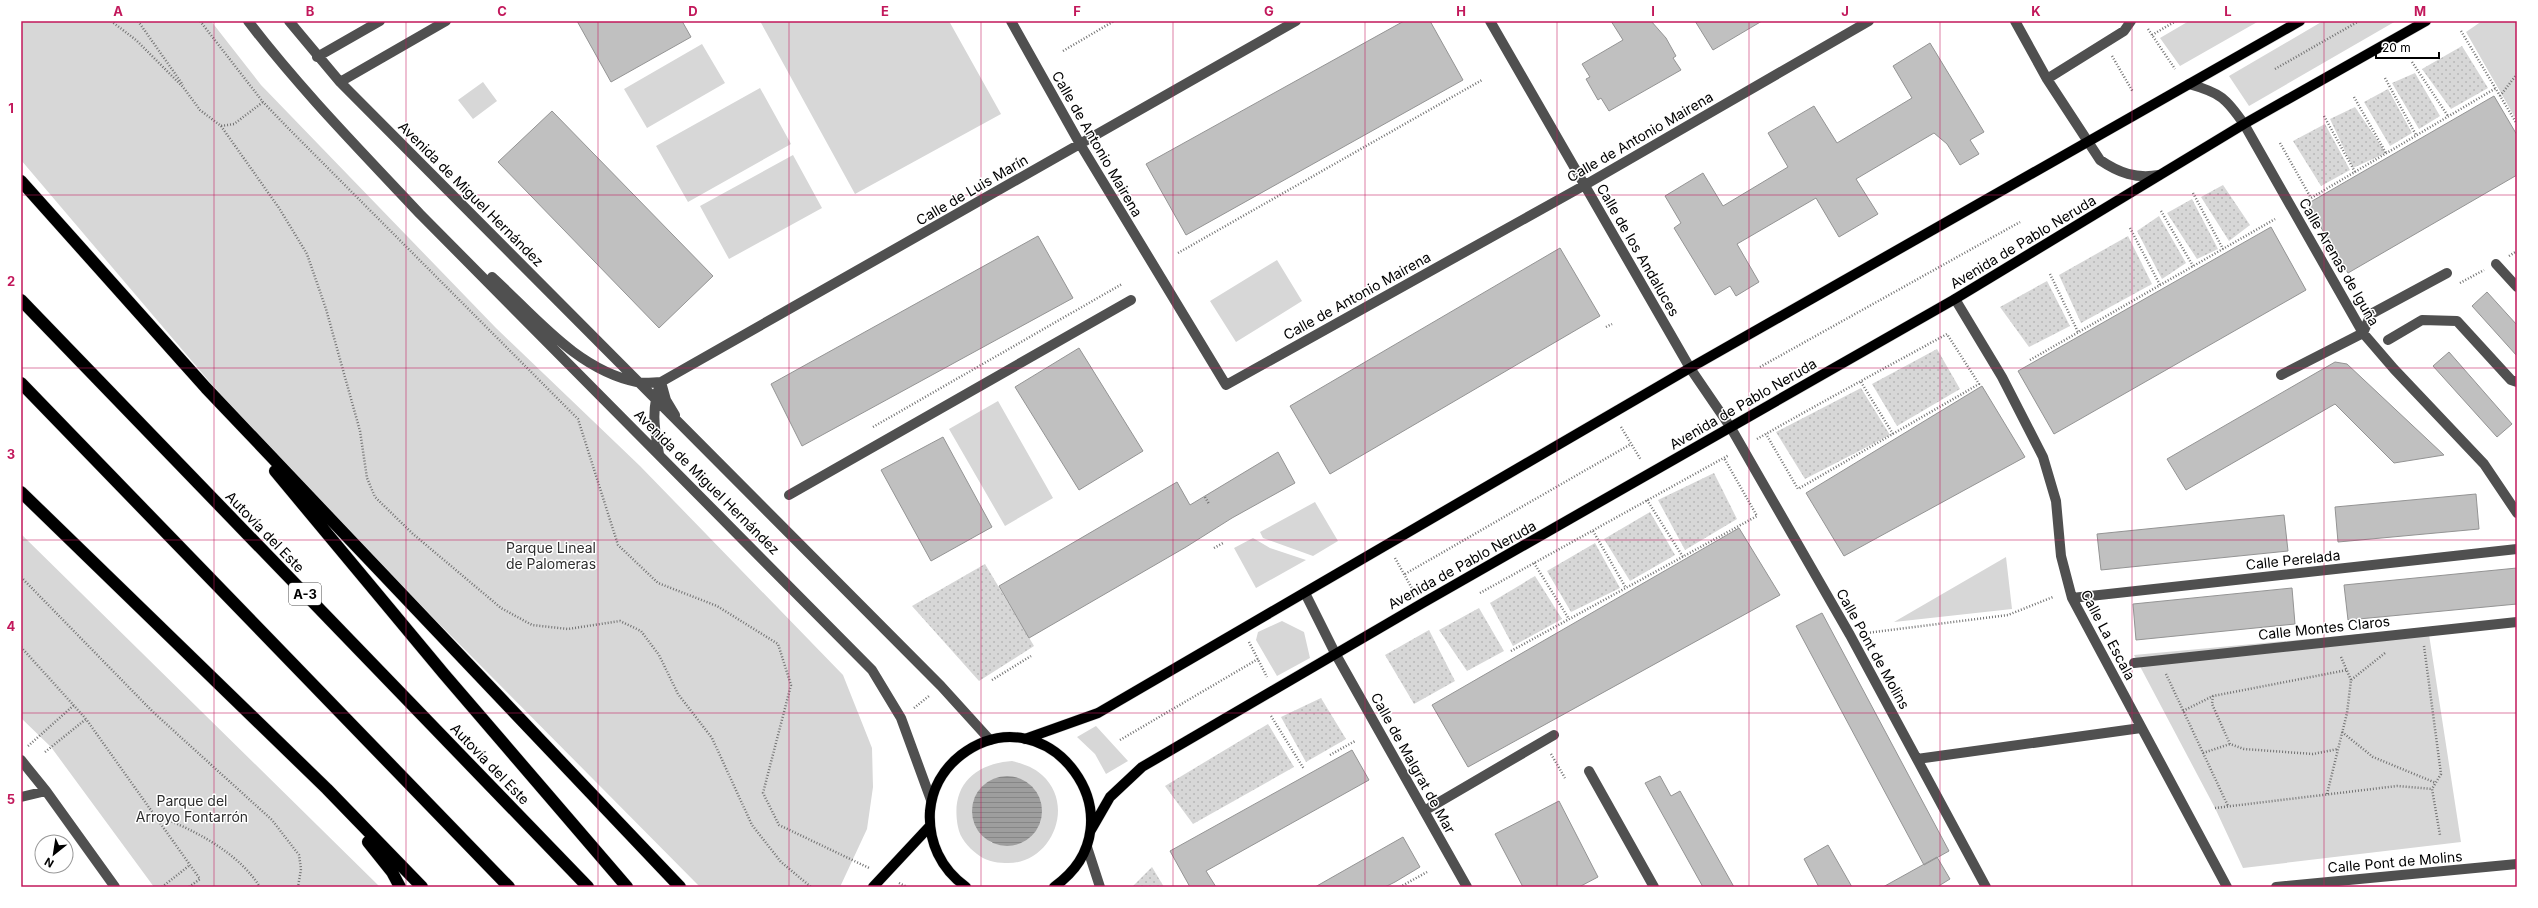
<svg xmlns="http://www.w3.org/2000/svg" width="2538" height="908" font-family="Inter,sans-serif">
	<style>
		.green { fill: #d7d7d7; fill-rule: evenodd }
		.garden { fill: url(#garden-dots) }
		.water { fill: url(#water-rules) }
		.building { fill: #c0c0c0; stroke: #949494 }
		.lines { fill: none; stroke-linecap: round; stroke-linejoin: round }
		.major-casing { stroke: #dbdbdb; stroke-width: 11 }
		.highway-casing { stroke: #dbdbdb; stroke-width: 13 }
		.path { stroke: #727272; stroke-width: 2.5; stroke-dasharray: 1 2; stroke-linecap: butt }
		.minor { stroke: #505050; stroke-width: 10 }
		.major { stroke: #000; stroke-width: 10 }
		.highway { stroke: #000; stroke-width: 12 }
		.grid { fill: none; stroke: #c2185b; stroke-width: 1; stroke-opacity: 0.55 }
		.labels { text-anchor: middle; stroke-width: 3; stroke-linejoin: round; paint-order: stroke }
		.shield { fill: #fff; stroke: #4c4c4c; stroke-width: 1 }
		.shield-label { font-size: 13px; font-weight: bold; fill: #000 }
		.street-label { font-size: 14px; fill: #000; stroke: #fff }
		.park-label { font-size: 14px; fill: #2e2e2e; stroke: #fff }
		.neatline { fill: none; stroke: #c2185b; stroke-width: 1.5 }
		.grid-label { font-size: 13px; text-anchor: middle; font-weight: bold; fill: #c2185b }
	</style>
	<defs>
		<pattern id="garden-dots" width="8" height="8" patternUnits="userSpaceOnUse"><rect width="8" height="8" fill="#d7d7d7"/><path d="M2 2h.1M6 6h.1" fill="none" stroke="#b7b7b7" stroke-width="1.8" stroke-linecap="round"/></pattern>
		<pattern id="water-rules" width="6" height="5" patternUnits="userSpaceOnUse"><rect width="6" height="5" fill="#9e9e9e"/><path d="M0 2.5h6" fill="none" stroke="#868686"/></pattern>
	</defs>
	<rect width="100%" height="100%" fill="#fff"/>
	<path class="green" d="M21,21H211L261,85L496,328L640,466L843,675L872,748L873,787L867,829L840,887H700L270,453L21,160Z
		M760,21H949L1001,114L855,194Z
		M2189,21H2259L2180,66L2160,38Z
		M2323,21H2396L2249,106L2229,76Z
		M2482,21H2517V121L2466,32Z
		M702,44L725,83L647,128L624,89Z
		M483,82L497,101L473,119L458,100Z
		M760,88L791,144L688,202L656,146Z
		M793,155L822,208L729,259L700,206Z
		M1277,260L1302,301L1236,342L1210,301Z
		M998,401L1053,498L1005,526L949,429Z
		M1315,502L1338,541L1313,556L1263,538L1260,532Z
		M21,534L380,887H154L51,747L21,718Z
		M1253,538L1270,548L1306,560L1256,588L1234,548Z
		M2006,557L2012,609L1894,622Z
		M1282,621L1304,632L1310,658L1277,676L1256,640L1258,632Z
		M2428,628L2461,842L2243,868L2215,808L2134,655Z
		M1096,726L1128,761L1106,774L1095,754L1077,737Z
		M1012,761C1023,764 1033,767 1042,775C1077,806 1050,866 1005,863C995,863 984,860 977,854C968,847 960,838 958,827C950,787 973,764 1012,761ZM1006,777L992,843C978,833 976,826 977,809C978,787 984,781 1006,777Z"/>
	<path class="garden" d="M2462,46L2488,88L2451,109L2422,69Z
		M2415,73L2440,116L2419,129L2392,83Z
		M2388,89L2412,133L2390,146L2364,102Z
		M2355,107L2386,153L2353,168L2330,119Z
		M2325,124L2350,170L2321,186L2293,141Z
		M2223,185L2250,225L2229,241L2201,197Z
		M2192,199L2218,249L2197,259L2167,213Z
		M2159,216L2186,263L2162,279L2137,231Z
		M2128,236L2152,284L2081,323L2059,275Z
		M2047,281L2070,326L2029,347L2000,307Z
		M1937,349L1960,389L1897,426L1872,384Z
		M1861,388L1890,435L1805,479L1776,432Z
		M1714,473L1737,519L1685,550L1658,500Z
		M1650,512L1675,555L1630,581L1604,539Z
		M1595,543L1620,588L1571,612L1547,571Z
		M985,564L1034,646L979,681L912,606Z
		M1535,576L1562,619L1513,646L1490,603Z
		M1479,608L1504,651L1467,671L1439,630Z
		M1429,630L1455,681L1414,704L1385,655Z
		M1321,698L1346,739L1306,762L1281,717Z
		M1268,724L1294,767L1193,824L1165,786Z
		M1152,867L1164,887H1132Z"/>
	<path class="water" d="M972 811a35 35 0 1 1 70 0a35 35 0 1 1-70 0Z"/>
	<path class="building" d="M577,21H682L691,37L611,82Z
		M1404,21H1430L1463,80L1186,235L1146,164Z
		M1611,21H1651L1666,38L1676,56L1673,58L1681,70L1609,111L1601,98L1598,100L1586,79L1590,77L1582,64L1623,40Z
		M1695,21H1762L1713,50Z
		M1930,43L1984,132L1970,140L1979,154L1960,165L1947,144L1934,133L1856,179L1878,214L1839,237L1816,198L1737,244L1759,282L1736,296L1730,286L1715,295L1674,228L1681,223L1665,196L1703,173L1723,206L1788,167L1768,133L1814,106L1837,143L1912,98L1893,66Z
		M2494,96L2517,135V175L2348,273L2307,204Z
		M552,111L713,276L659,328L498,162Z
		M2271,227L2306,290L2054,434L2018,371Z
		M1038,236L1073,298L802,446L771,384Z
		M1560,248L1600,316L1330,474L1290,406Z
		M2487,292L2517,325V356L2472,306Z
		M1079,348L1143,451L1079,490L1015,387Z
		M2449,352L2512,424L2497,437L2433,366Z
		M2335,362L2347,364L2444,455L2394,463L2335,404L2186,490L2167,459Z
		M1982,386L2025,457L1844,556L1806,493Z
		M943,437L992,527L931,561L881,470Z
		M1278,452L1295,483L1232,518L1186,547L1029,638L999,586L1177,482L1190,505Z
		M2476,494L2479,529L2338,542L2335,507Z
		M2284,515L2288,551L2101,570L2097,534Z
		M1739,528L1780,595L1468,767L1432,705Z
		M2517,568V604L2348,620L2344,585Z
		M2292,588L2295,624L2136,640L2133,604Z
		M1822,613L1949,851L1924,865L1796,626Z
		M1352,750L1369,780L1206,871L1216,887H1190L1170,851Z
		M1660,776L1671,796L1680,791L1734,887H1703L1645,783Z
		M1559,801L1598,877L1579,887H1523L1495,834Z
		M1403,837L1420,867L1395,882L1385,887H1315Z
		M1828,845L1852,887H1819L1804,859Z
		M1937,857L1950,879L1937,887H1883Z"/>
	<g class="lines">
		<defs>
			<path id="major" d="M1025,739L1098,713L1690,368L2300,21
				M1091,830L1110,797L1142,767L1421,604L1955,299L2244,124L2426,21
				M873,887L929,827
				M966,887C941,869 928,842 930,811C932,789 943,769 961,755C1048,689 1146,822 1054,887"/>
			<path id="highway" d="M21,181L206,388L680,887
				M21,300L588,887
				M21,383L509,887
				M275,471L444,674L627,887
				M21,492L327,789L422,887
				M368,842L392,872L400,887"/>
		</defs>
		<use href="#major" class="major-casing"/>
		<use href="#highway" class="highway-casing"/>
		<path class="path" d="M111,21L136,40L183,87L200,110L221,126L234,124L263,102
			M138,21L183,85
			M200,21L263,102L287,127L578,419L618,545L658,583L717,606L778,644L791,685L763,793L779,825L869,868
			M2148,29L2175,69
			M2461,31L2517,124
			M2152,35L2176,21
			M1063,51L1114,21
			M2112,56L2133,92
			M2412,62L2448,116
			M2275,69L2359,21
			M2385,78L2416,135
			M2500,96L2517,74
			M2354,97L2386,153
			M2324,116L2355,172
			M221,126L279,208L307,254L326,309L360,431L367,478L375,497L413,534L501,608L532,625L568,629L620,621L641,631L659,655L678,694L712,738L752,825L781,862L811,887
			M2280,143L2311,198
			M2193,193L2223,249
			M2306,201L2496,88
			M2161,211L2193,266
			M2130,228L2160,285
			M1178,253L1482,80
			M2509,256L2517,251
			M2050,274L2078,332
			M2460,283L2484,270
			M1606,327L1612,324
			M2030,360L2275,219
			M1760,367L2020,222
			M1861,382L1893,434
			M873,427L1122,284
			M1621,427L1641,460
			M1757,439C1820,403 1883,369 1947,334L1979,384L1798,489L1766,434
			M1205,497L1209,504
			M1647,500L1683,557
			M1593,531L1626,588
			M1214,548L1223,543
			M1395,558L1414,592
			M1534,563L1569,619
			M1405,574L1631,444
			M21,577L153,712L272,820L299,855L301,869L298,887
			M1480,593L1729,455
			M1867,633L2008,615L2053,597
			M1249,642L1267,677
			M2424,646L2441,774L2432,789L2440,835
			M21,647L86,719L200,879L189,887
			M1511,651L1757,516L1724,458
			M2341,657L2351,680
			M2166,674L2228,806
			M992,680L1031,656
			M2213,696L2212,704L2230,744L2244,749L2313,754L2338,749
			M914,708L929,696
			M2183,711L2213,696L2347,670
			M1271,716L1304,769
			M2342,732L2373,757L2436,783
			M1120,740L1258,659
			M28,746L74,705
			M45,752L86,719
			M2203,753L2230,744
			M1551,754L1565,778
			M1330,755L1355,741
			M2327,794L2347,713L2351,680L2385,653
			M2215,808L2397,786L2432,789
			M155,815C193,829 238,852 260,887
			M899,883L907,887
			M162,887L190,865
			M1400,887L1427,872"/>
		<path class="minor" d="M248,21C300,89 361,151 420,214L872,670L901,718L931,800
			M289,21L340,82L941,686L990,740
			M1011,21L1080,144L1226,385L1585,185L1869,21
			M1490,21L1690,368L1731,428L1850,635L1986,887
			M2015,21L2047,79L2100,160C2119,173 2136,179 2159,175
			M317,57L380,21
			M2047,79L2124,31L2131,21
			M340,82L446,21
			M2189,84C2221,93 2226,98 2244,124L2363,333L2394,369L2484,464L2517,513
			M2496,264L2517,287
			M492,277C535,316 577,370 637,382C644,384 654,382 661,382
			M1955,299L2002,377L2043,457L2056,501L2061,556L2072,598L2227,887
			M2388,340L2422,320L2457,321L2511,380L2517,382
			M2281,375L2363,333L2371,314L2447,273
			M661,382L1296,21
			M661,382L666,400L675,415
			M659,454C654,428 651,407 661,382
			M789,495L1131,300
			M1305,593L1335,653L1467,887
			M2072,598L2517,549
			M2134,663L2517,622
			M1917,759L2141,728
			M21,760L46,791L115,887
			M1589,771L1654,887
			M21,797L46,791
			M1424,811L1554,735
			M1087,847L1100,887
			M2276,887L2517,864"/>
		<use href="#major" class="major"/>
		<use href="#highway" class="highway"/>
	</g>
	<path class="grid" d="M214,21V887M406,21V887M598,21V887M789,21V887M981,21V887M1173,21V887M1365,21V887M1557,21V887M1749,21V887M1940,21V887M2132,21V887M2324,21V887M21,195H2517M21,368H2517M21,540H2517M21,713H2517"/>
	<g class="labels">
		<rect class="shield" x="289" y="583" width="32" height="22" rx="3"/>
		<g class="shield-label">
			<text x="305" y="599">A-3</text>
		</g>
		<g class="street-label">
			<text transform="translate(1640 137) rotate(-30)" y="5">Calle de Antonio Mairena</text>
			<text transform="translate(1097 144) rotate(60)" y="5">Calle de Antonio Mairena</text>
			<text transform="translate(972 190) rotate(-30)" y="5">Calle de Luis Marín</text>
			<text transform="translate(471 194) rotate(45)" y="5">Avenida de Miguel Hernández</text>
			<text transform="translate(2023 242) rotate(-31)" y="5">Avenida de Pablo Neruda</text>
			<text transform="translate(1638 250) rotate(60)" y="5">Calle de los Andaluces</text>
			<text transform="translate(2339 262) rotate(60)" y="5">Calle Arenas de Iguña</text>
			<text transform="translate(1357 296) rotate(-29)" y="5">Calle de Antonio Mairena</text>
			<text transform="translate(1743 404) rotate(-30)" y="5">Avenida de Pablo Neruda</text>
			<text transform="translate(707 482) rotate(45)" y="5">Avenida de Miguel Hernández</text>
			<text transform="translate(265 532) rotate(46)" y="5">Autovía del Este</text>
			<text transform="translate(2293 560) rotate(-6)" y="5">Calle Perelada</text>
			<text transform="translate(1462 565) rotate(-29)" y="5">Avenida de Pablo Neruda</text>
			<text transform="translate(2324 628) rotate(-6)" y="5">Calle Montes Claros</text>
			<text transform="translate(2108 635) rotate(62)" y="5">Calle La Escala</text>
			<text transform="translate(1873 649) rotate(61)" y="5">Calle Pont de Molins</text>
			<text transform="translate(1413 763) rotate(61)" y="5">Calle de Malgrat de Mar</text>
			<text transform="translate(490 764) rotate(46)" y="5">Autovía del Este</text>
			<text transform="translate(2395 862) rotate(-5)" y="5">Calle Pont de Molins</text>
		</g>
		<g class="park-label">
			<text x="551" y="553">Parque Lineal<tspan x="551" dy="16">de Palomeras</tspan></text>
			<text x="192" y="806">Parque del<tspan x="192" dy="16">Arroyo Fontarrón</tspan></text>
		</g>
	</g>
	<rect width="2538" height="908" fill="none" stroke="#ffffff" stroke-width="44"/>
	<g transform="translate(54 854) rotate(210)"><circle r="19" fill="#ffffff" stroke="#999999"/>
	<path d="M0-3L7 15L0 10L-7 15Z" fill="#000000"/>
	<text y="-6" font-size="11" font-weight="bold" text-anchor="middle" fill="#000000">N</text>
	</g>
	<path d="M2376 52v6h63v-6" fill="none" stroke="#000000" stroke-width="2"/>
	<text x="2382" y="52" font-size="12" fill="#000000" stroke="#ffffff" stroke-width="3" paint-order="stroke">20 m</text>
	<rect x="22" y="22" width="2494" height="864" class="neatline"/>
	<g class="grid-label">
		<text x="118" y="16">A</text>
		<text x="310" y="16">B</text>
		<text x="502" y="16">C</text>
		<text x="693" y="16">D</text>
		<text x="885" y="16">E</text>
		<text x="1077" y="16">F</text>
		<text x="1269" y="16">G</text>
		<text x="1461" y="16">H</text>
		<text x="1653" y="16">I</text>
		<text x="1845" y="16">J</text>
		<text x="2036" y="16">K</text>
		<text x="2228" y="16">L</text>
		<text x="2420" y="16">M</text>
		<text x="11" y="113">1</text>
		<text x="11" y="286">2</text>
		<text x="11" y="459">3</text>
		<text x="11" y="631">4</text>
		<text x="11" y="804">5</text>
	</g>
</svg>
